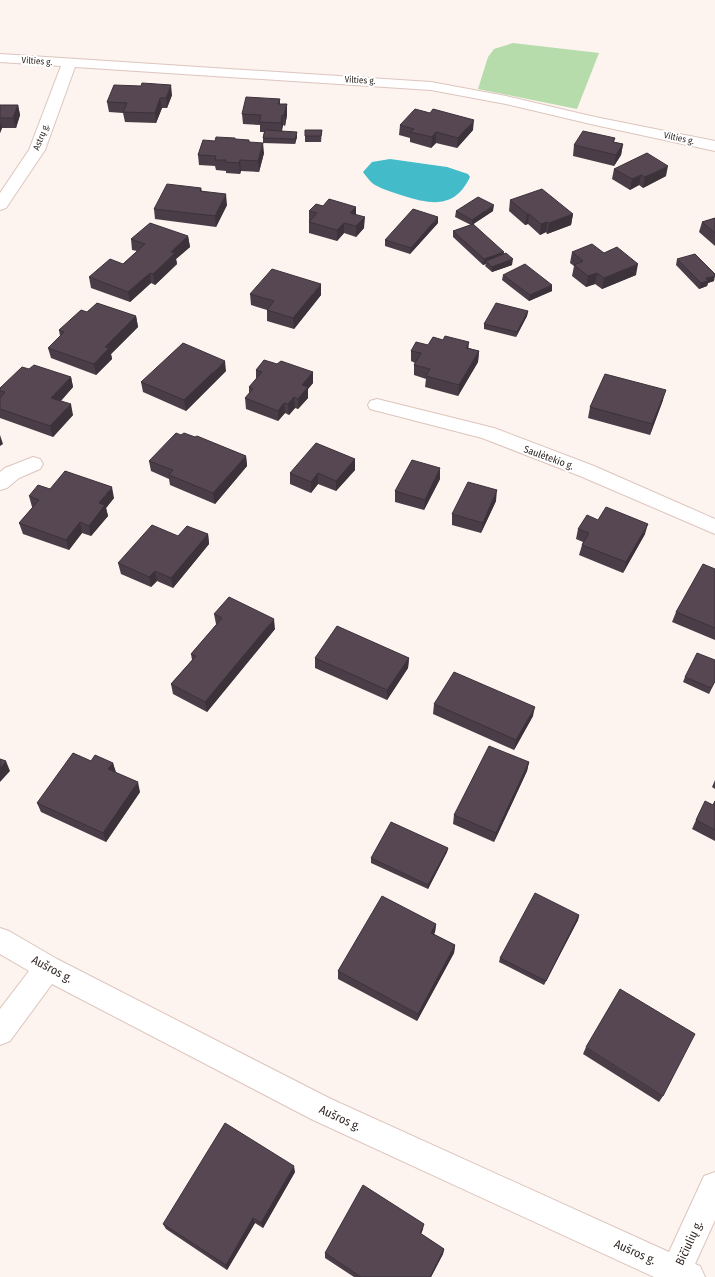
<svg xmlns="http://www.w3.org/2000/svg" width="715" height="1277" font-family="'Fira Sans Condensed',sans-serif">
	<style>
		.green { fill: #b5dcaa }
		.water { fill: #43bbc9 }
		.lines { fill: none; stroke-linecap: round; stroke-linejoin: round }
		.minor-casing { stroke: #ddc5bd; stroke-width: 2 }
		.minor { fill: #fff; fill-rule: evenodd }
		.wall { fill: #4a3d47 }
		.shaded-wall { fill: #3c323a }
		.building { fill: #564753; stroke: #3c323a }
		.labels { text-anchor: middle; stroke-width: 4; stroke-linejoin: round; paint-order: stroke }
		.far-street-label { font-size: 9px; fill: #2f2623; stroke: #fff }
		.street-label { font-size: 10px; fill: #2f2623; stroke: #fff }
		.near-street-label { font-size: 12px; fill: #2f2623; stroke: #fff }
	</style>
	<rect width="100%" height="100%" fill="#fdf3ef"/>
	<path class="green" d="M513,43L599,53L577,109L478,89L488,57L494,49Z"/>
	<path class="water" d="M390,159L447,167L468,174L470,177C455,208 433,205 404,196C395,193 384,190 375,185C371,183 366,176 363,172L372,162Z"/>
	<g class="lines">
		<defs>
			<path id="minor" d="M0,54L431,82L506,96L595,117L715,141V151L595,125L506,104L431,90L75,67L45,150L6,208L0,210V193L29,150L61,66L0,62Z
				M377,399L494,428L594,466L715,519V534L580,476L482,438L370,409L368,405L370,401Z
				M33,457L40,459L43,464L40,469L19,478L7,488L0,490V472L5,468Z
				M0,928L9,931L57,959L331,1099L669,1252L704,1176L715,1172V1220L695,1264L700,1266L705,1277H654L311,1119L52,984L10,1041L0,1045V1009L29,971L0,954Z"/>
		</defs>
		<use href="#minor" class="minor-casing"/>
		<use href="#minor" class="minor"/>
	</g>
	<path class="wall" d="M172,95L167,108H162L156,123L125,122L123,113L109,112L107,102Z
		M280,99V104H287V115L285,126L283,125L282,131L297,137L295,144L263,143V138L264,132H260V125L243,124L242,114Z
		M0,105H18L20,115L16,128H2L0,133Z
		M400,125L473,130L457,148L436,143L431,148L410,142V138L399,135Z
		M322,130L321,142H305V136Z
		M235,138V139L250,142L264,153L259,172L241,171L240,174L226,173V171L216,170L215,166L199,165L198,155L215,141Z
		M615,138L614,142L623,144L621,155L614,166L573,156L574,145Z
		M614,169L666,176L643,188L639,185L630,190L612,179Z
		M201,188L202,191L227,205L216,227L155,219L154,209Z
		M510,200L573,214L571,225L547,234L546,232L540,235L528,224L525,225L509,211Z
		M309,211L356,215L364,228L356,237L344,233L337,241L309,233Z
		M456,211H493L473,224L504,254L512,265L492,272L485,266L486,264L483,265L453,237V231L471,225L455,217Z
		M715,218V246L699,232L702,222Z
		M438,223L410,254L385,246V240Z
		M188,236L190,247L176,259L177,264L155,285L151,283L130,302L91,288L89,277L123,264L137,251L132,250L131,239Z
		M572,252L604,253L636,275L602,289L595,284L586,287L572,276L574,266L570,263Z
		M677,259L714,281L708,283L707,286L699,289L676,265Z
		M503,275L552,291L529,301L502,280Z
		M250,294L321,295L294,329L267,321V310L251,305Z
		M528,311L527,316L516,337L484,329V324Z
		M87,312L136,316L138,327L111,354L112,359L96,375L51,358L48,348L60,336L59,330Z
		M428,345L469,348L479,351L478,362L458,396L425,387L426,379L414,375V365L415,363L411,361V351Z
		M277,364L313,372V383L308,389V398L298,409L295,408L289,415L285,413L278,421L246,409L245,398L249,393V387L256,379V370Z
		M29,369L71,377L73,387L61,401L73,415L53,437L0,418V388Z
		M226,371L186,411L143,392L141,382Z
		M663,400L650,435L588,418L590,407Z
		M181,435L195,437L246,456L247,466L215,504L170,485L169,479L151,471L149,461Z
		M355,459V470L336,491L318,484L311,493L290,484V473Z
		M440,479L424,510L395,502V491Z
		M50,489L114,498L106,508L108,516L91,536L82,533L69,550L23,534L19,523L33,507H32L29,496Z
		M496,501L481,533L452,525V514Z
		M598,520L645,534L623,573L579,555L582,545L583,542L576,539L578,529Z
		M208,534L209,544L173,588L157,581L151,587L121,574L118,563L178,536Z
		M715,569V640L672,622L676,612Z
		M214,614L275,629L207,712L173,694L171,684L192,660L191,654L217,624H216Z
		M315,658H409L408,668L387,700L315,668Z
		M685,677L715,682L709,694L683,682Z
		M434,704L533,716L514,750L433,714Z
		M91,761L113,763L115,772L140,792L106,842L41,812L37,803Z
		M529,762L527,771L494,842L453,824L454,815Z
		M715,780V789L712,787Z
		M715,801V841L692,829L696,820L713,805Z
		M448,848L447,852L428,889L371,863V858Z
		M579,915L578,920L544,985L499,962L500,958Z
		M436,924L435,932L434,934L455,945L454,953L417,1021L338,979V971Z
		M586,1047L663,1096L659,1102L583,1054Z
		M295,1172L263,1228L255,1223L227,1270L166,1229L163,1224Z
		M423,1229L421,1234L444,1249L443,1254L431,1277H354L325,1258V1253Z"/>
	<path class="shaded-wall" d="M171,85L172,95L167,108L166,98Z
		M160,98L162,108L156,123L155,113Z
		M287,104V115L285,126L284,115Z
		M18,105L20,115L16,128L13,118Z
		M282,115L283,125L281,133V123Z
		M474,120L473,130L457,148L458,138Z
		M0,121L2,128L0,133Z
		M297,132V137L295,144V139Z
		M436,132V143L431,148L432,137Z
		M263,143L264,153L259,172L258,161Z
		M623,144L621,155L614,166L616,155Z
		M240,160L241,171L240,174L239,163Z
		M668,166L666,176L643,188L645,177Z
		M641,175L639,185L630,190L632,179Z
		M226,194L227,205L216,227L215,216Z
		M494,205L493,211L472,225V220Z
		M356,207V217L350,213Z
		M527,214H529L528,224L525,225Z
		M573,214L571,225L547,234L549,223Z
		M365,217L364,228L356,237V226Z
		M438,217V223L410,254L411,248Z
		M547,222L546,232L540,235L541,224Z
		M344,223V233L337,241V230Z
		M188,236L190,247L176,259L177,264L155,285L153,274L171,252Z
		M504,252L503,257L486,261V264L483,265L484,259Z
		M513,259L512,265L492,272V267Z
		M638,264L636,275L602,289L604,278Z
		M150,273L151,283L130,302L128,292Z
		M597,273L595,284L586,287L588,276Z
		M715,276L714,281L708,283L707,286L699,289L701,283L706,278Z
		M321,284V295L294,329L293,318Z
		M552,285V291L529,301L530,295Z
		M528,311L527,316L516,337L517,332Z
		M136,316L138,327L111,354L112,359L96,375L94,364L105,347Z
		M469,342L468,353L466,348Z
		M479,351L478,362L458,396L459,385Z
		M225,361L226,371L186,411L184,400Z
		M313,372V383L308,389V398L298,409V399L302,385Z
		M71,377L73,387L54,408L51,398Z
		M666,390L663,400L650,435L652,424Z
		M294,397L295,408L289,415L288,404Z
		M284,403L285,413L278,421V411Z
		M71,404L73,415L53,437L50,426Z
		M0,435L3,444L0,446Z
		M246,456L247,466L215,504L213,493Z
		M355,459V470L336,491V481Z
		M440,468V479L424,510L425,500Z
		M318,473V484L311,493V482Z
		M112,487L114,498L106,508L108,516L91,536L89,526L99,503Z
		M497,490L496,501L481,533L483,523Z
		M80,522L82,533L69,550L66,540Z
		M648,524L645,534L623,573L626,562Z
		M208,534L209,544L173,588L171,578Z
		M155,571L157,581L151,587L149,577Z
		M274,619L275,629L207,712L205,702Z
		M409,658L408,668L387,700V690Z
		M535,707L533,716L514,750L516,740Z
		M6,761L10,771L0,782V768Z
		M529,762L527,771L494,842L496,833Z
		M113,763L116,772L111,779L108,769Z
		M138,782L140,792L106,842L103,833Z
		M448,848L447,852L428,889V885Z
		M579,915L578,920L544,985Z
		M436,924L435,932L430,941L431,933Z
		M455,945L454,953L417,1021L418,1014Z
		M294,1166L295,1172L263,1228L261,1223Z
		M253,1218L255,1223L227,1270L226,1265Z
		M424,1224L423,1229L419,1238L420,1233Z
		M444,1249L443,1254L431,1277H430Z"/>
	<path class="building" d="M142,83L171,85L166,98H160L155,113L123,112L127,103L107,102L114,85L141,86Z
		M246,97L280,99L278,104H287L284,115H282L281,123L259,122L261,115L242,114Z
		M0,105H18L13,118H0Z
		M415,109L430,113L433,109L474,120L458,138L436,132L432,137L410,132L414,129L400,125Z
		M265,130L297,132L295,139L263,138Z
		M305,130H322L321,136H305Z
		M583,131L615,138L613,142L623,144L616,155L574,145Z
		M216,137L235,138V139L249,140V142L263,143L258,161L240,160L239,163L225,162L226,160H215L216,156L198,155L203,140L215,141Z
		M647,153L668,166L645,177L641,175L632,179L614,169Z
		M167,184L201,188L200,191L226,194L215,216L154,209Z
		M542,189L573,214L549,223L547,222L541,224L529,214H527L510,200Z
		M478,197L494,205L472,220L456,211Z
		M329,199L356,207L350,213L365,217L356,226L344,223L337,230L309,222L317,213L309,211L316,204L323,206Z
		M413,209L438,217L411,248L385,240Z
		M715,218V233L702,222Z
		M150,223L188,236L171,252L175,253L153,274L150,273L128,292L89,277L110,259L123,264L145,244L131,239Z
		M473,224L504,252L484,259L453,231Z
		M592,244L604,253L617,247L638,264L604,278L597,273L588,276L574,265L583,261L572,252Z
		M506,253L513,259L492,267L486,261Z
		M695,254L715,274V276L706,278L708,281L701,283L677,259Z
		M525,264L552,285L530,295L503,275Z
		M272,269L321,284L293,318L267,310L274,301L250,294Z
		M97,303L136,316L105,347L109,348L94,364L48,348L64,332L59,330L81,310L87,312Z
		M496,303L528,311L517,332L484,324Z
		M445,336L469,342L466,348L479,351L459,385L426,376L430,369L414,365L421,353L411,351L416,342L428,345L433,337L443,340Z
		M183,343L225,361L184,400L141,382Z
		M264,360L277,364L281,361L313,372L302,385L308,387L298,399L294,397L288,404L284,403L278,411L245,398L253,389L249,387L262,372L256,370Z
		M34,365L71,377L51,398L71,404L50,426L0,409V398L5,392L0,391V388L22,367L29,369Z
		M605,374L666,390L652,424L590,407Z
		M176,433L181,435L184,433L195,437L197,436L246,456L213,493L169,475L173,470L149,461Z
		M316,443L355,459L336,481L318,473L311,482L290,473Z
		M412,460L440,468L425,500L395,491Z
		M65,471L112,487L99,503L105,505L89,526L80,522L66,540L19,523L39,500L29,496L38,485L50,489Z
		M468,482L497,490L483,523L452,514Z
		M606,507L648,524L626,562L582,545L589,533L578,529L587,515L598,520Z
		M152,525L178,536L187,526L208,534L171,578L155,571L149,577L118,563Z
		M703,564L715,569V628L676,612Z
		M229,597L274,619L205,702L171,684L196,656L191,654L222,618L214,614Z
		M337,626L409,658L387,690L315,658Z
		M697,653L715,660V681L711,688L685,677Z
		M454,672L535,707L516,740L434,704Z
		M489,746L529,762L496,833L454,815Z
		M73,753L91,761L95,755L113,763L108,769L138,782L103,833L37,803Z
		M0,759L6,761L0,768Z
		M705,801L713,805L715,801V830L696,820Z
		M391,822L448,848L428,885L371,858Z
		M535,893L579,915L546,981L500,958Z
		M382,896L436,924L431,933L455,945L418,1014L338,971Z
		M620,989L695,1034L663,1096L586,1047Z
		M225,1123L294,1166L261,1223L253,1218L226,1265L163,1224Z
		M363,1185L424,1224L420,1233L444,1249L430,1277H361L325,1253Z"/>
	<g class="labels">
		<g class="far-street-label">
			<text transform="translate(37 61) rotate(4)" y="3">Vilties g.</text>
			<text transform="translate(360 80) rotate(3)" y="3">Vilties g.</text>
			<text transform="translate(41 137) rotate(-68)" y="3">Astrų g.</text>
			<text transform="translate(679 138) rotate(12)" y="3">Vilties g.</text>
		</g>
		<g class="street-label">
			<text transform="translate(549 457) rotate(20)" y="4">Saulėtekio g.</text>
		</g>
		<g class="near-street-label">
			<text transform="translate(52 969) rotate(28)" y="4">Aušros g.</text>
			<text transform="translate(340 1118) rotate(25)" y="4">Aušros g.</text>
			<text transform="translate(689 1243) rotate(-65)" y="4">Bičiulių g.</text>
			<text transform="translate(635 1252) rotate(24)" y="4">Aušros g.</text>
		</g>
	</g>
</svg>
